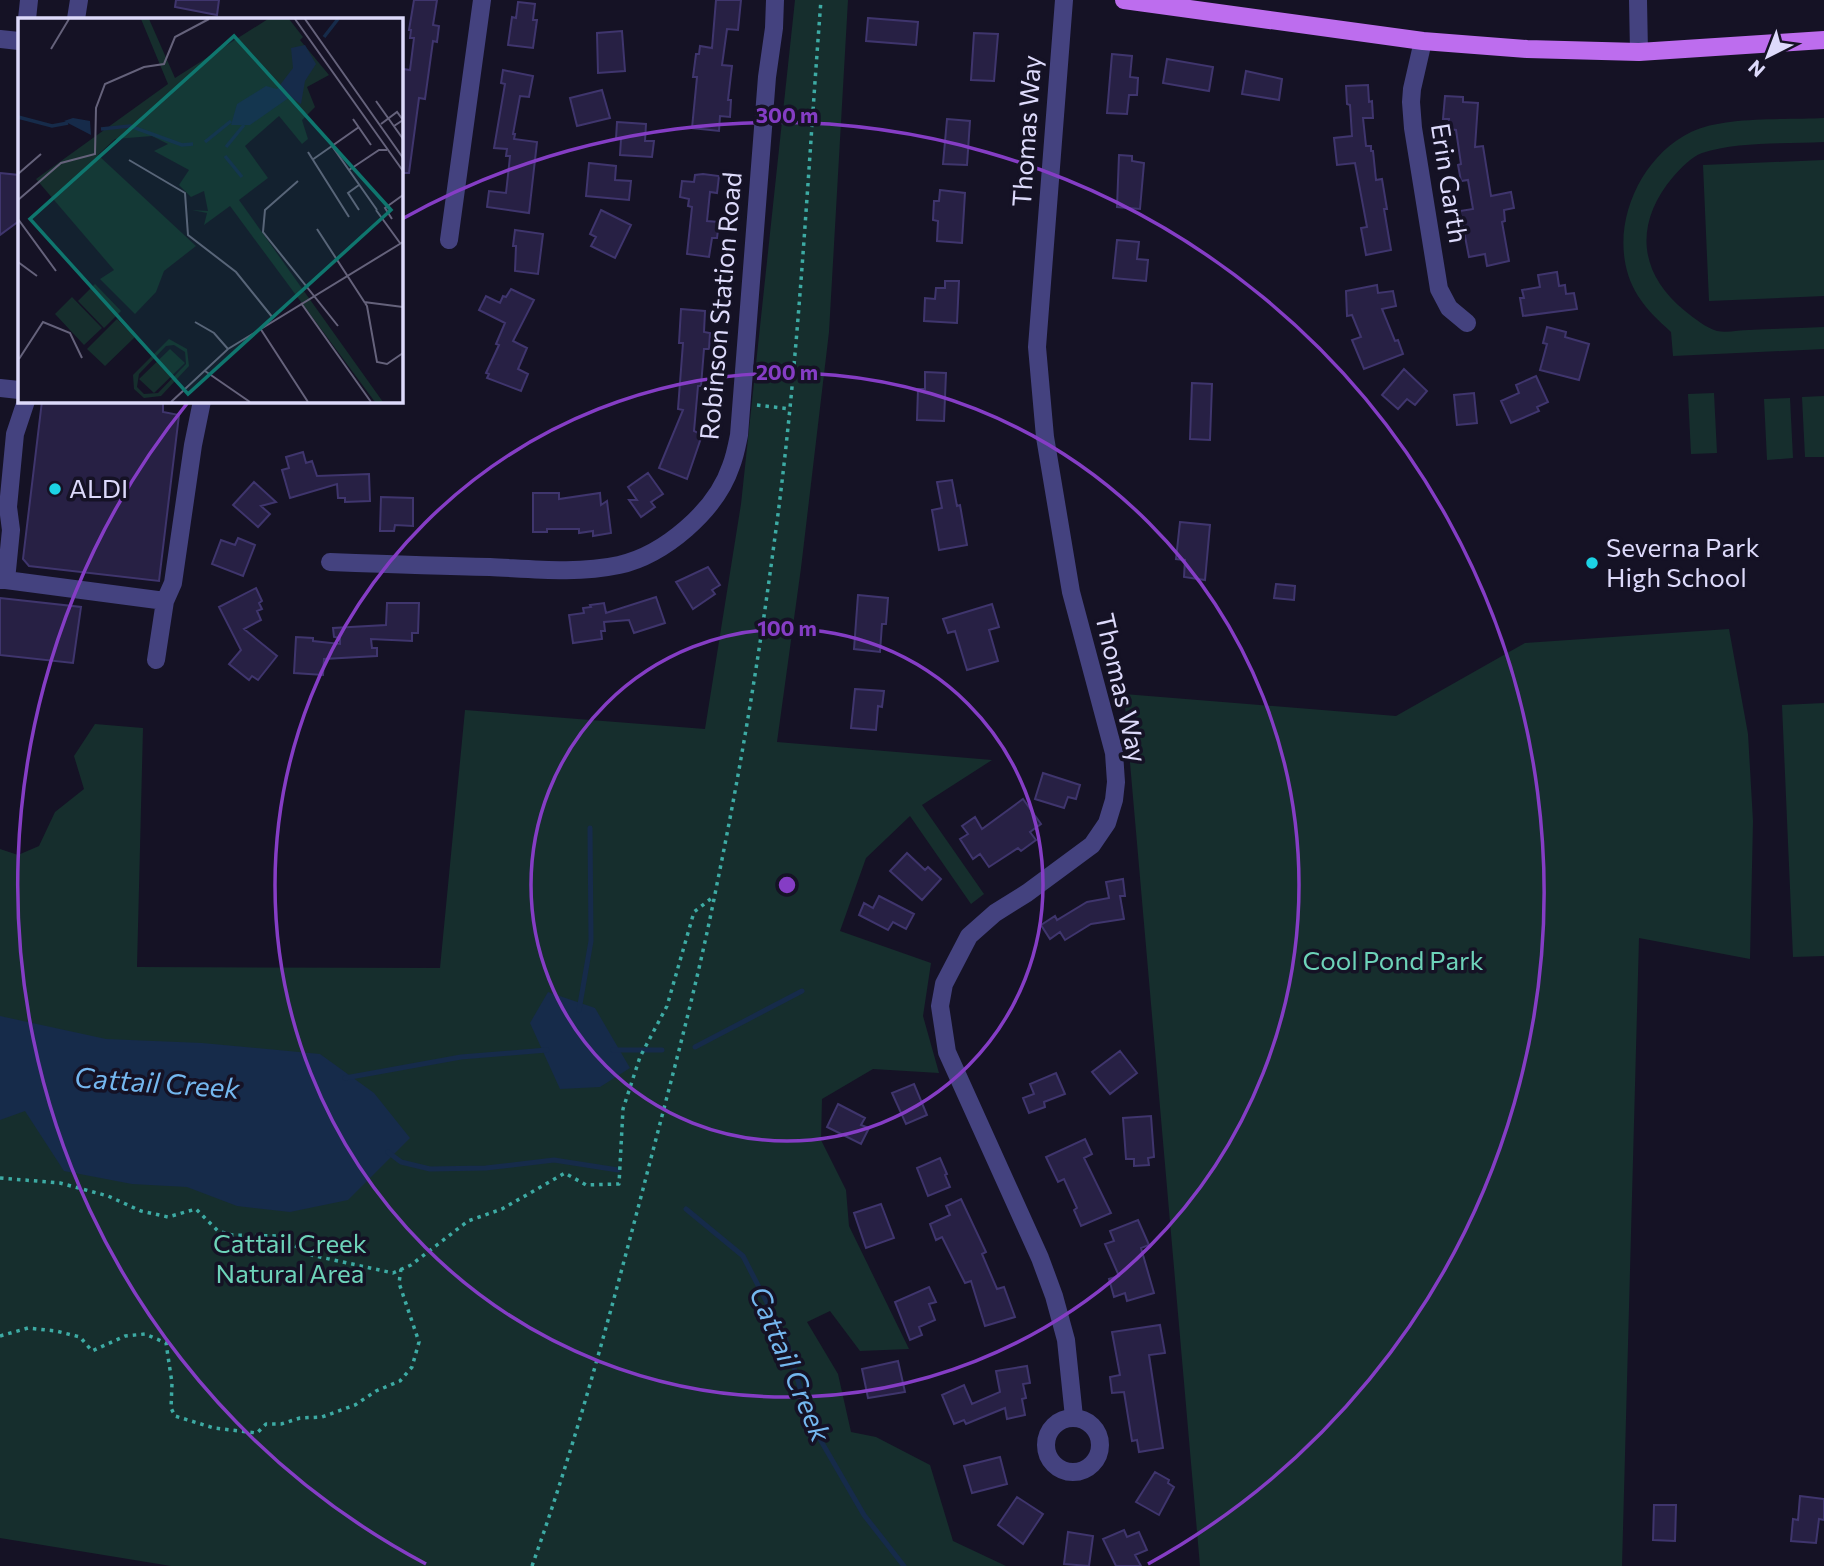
<svg xmlns="http://www.w3.org/2000/svg" width="1824" height="1566" font-family="Commissioner,sans-serif">
	<style>
		.green { fill: #162e2d }
		.water { fill: #162b4a }
		.lines { fill: none; stroke-linecap: round; stroke-linejoin: round }
		.stream { stroke: #162b4a; stroke-width: 5 }
		.building { fill: #272044; stroke: #3f356d; stroke-width: 2 }
		.path { stroke: #3daba4; stroke-width: 3.5; stroke-dasharray: 3.5 5; stroke-linecap: butt }
		.minor { stroke: #44427f; stroke-width: 18 }
		.major { stroke: #bd6dee; stroke-width: 18 }
		.ring { fill: none; stroke: #853dc5; stroke-width: 3.5 }
		.poi-dot { fill: #1cd3e5; stroke: #151225; stroke-width: 2.5 }
		.labels { text-anchor: middle; stroke-width: 7; stroke-linejoin: round; paint-order: stroke }
		.street-label { font-size: 26px; fill: #dddafb; stroke: #151225 }
		.poi-label { font-size: 26px; fill: #dddafb; stroke: #151225; text-anchor: start }
		.park-label { font-size: 26px; fill: #6dd3b9; stroke: #151225 }
		.water-label { font-size: 28px; font-style: italic; fill: #74b7ef; stroke: #151225 }
		.inset-river { fill: none; stroke: #162b4a; stroke-width: 3.5 }
		.inset-road { fill: none; stroke: #65627b; stroke-width: 2 }
		.view { fill: #0f766e; fill-opacity: 0.15; stroke: #0f766e; stroke-width: 3.5 }
		.inset-edge { fill: none; stroke: #dddafb; stroke-width: 3.5 }
		.centre { fill: #853dc5; stroke: #151225; stroke-width: 3.5 }
		.ring-label { font-size: 21px; text-anchor: middle; font-weight: bold; fill: #853dc5; stroke: #151225; stroke-width: 7; stroke-linejoin: round; paint-order: stroke }
	</style>
	<rect width="100%" height="100%" fill="#151225"/>
	<path class="green" d="M795,0H848L829,332L801,568L777,742L992,760L922,805L984,894L971,904L910,816L866,858L840,931L931,963L923,1016L939,1073L873,1069L822,1099L821,1140L846,1190L849,1226L909,1349L860,1351L830,1311L807,1322L838,1374L851,1432L876,1437L930,1465L953,1541L1006,1566H171L0,1538V849L18,855L39,846L55,812L84,789L74,756L95,724L143,728L137,967L440,968L465,710L705,729L741,504Z
		M1824,118V142C1787,144 1737,141 1702,153C1691,157 1681,168 1673,177C1634,223 1638,273 1685,311C1694,318 1706,328 1717,331C1727,333 1740,330 1749,330C1774,329 1799,328 1824,327V349L1673,356L1671,332C1659,321 1647,310 1638,296C1603,240 1635,159 1691,132C1724,116 1787,120 1824,118Z
		M1824,160V296L1709,301L1703,165Z
		M1714,393L1717,453L1691,454L1688,394Z
		M1824,396V457H1805L1802,397Z
		M1790,398L1793,458L1767,460L1764,399Z
		M1729,629L1748,734L1753,821L1750,959L1639,938L1622,1566H1200L1124,694L1396,716L1525,643Z
		M1824,703V956L1793,957L1782,705Z"/>
	<path class="water" d="M548,992L595,1008L630,1068L600,1087L560,1089L530,1023Z
		M0,1016L106,1039L202,1043L320,1054L374,1093L410,1138L348,1200L290,1212L237,1206L187,1187L132,1184L64,1171L25,1111L0,1120Z"/>
	<g class="lines">
		<path class="stream" d="M579,1010L591,941L590,828
			M695,1047L802,991
			M613,1050H662
			M345,1078L461,1057L547,1050
			M388,1152L401,1162L430,1169L486,1168L554,1160L618,1170
			M686,1209L743,1256L786,1340L810,1422L864,1515L904,1566"/>
	</g>
	<path class="building" d="M176,0H219L217,15L175,7Z
		M414,0H437L433,25L439,26L437,42L433,41L425,99L419,98L409,173H401V85L403,69L410,70L414,38H410L411,30H409Z
		M716,0H741L738,30L727,29L722,65L732,66L728,100H731L730,117L720,116L719,131L692,128L697,77H693L696,54H699L700,46L712,48Z
		M518,2L535,4L533,20H537L533,48L508,45L512,17L516,18Z
		M868,18L918,22L916,45L866,41Z
		M622,31L625,71L598,73L597,33Z
		M974,33L998,34L994,81L971,80Z
		M1112,54L1132,56L1130,77L1138,78L1137,95H1129L1127,114L1107,113Z
		M1167,59L1213,67L1209,91L1163,83Z
		M503,70L533,76L529,97L520,96L513,134H515L514,139L537,142L529,213L487,207L489,191L506,193L509,166L510,156H506L507,149L494,148L505,84L501,83Z
		M1246,71L1282,79L1279,100L1242,94Z
		M1368,85L1369,102L1372,101L1373,118H1363L1366,146H1371V151H1373L1376,180L1382,179L1387,209H1384L1391,250L1366,255L1361,228L1367,227L1355,163L1337,165L1334,138L1352,136L1350,105L1347,104L1346,86Z
		M602,90L610,118L577,126L570,98Z
		M1445,96L1463,97V102L1478,103L1475,147L1483,146L1491,196L1511,192L1514,208L1504,210L1505,221L1502,222L1509,261L1487,266L1485,254L1469,257L1460,211L1473,209L1468,180L1461,181L1458,165L1461,164L1456,130L1448,129L1449,119H1443Z
		M947,119L970,121L967,165L943,164Z
		M617,122L646,124L645,141H654L652,157L620,155L621,139H616Z
		M1119,155L1132,156V161L1144,163L1140,209L1117,207Z
		M589,163L616,166L615,180L631,181L629,200L586,196Z
		M0,173L19,175V221L0,235Z
		M703,174L719,176L717,193L710,192L707,221L719,222L717,238H712L709,257L687,254L692,207L688,206L689,199L680,197L682,181L694,182L695,175Z
		M940,190L965,193L962,243L937,241L938,221L933,220L934,201H939Z
		M601,210L631,225L615,258L591,246L596,237L590,234Z
		M515,230L543,234L538,274L515,271L516,246H513Z
		M1117,240L1139,242L1137,259L1148,260L1146,281L1113,278Z
		M1557,272L1559,286L1565,285L1566,294L1574,293L1577,309L1523,316L1520,298H1524L1522,290L1540,287L1538,275Z
		M945,281H959L957,323L924,321L925,298L935,299L936,288H945Z
		M1377,285L1378,293L1393,291L1396,306L1382,309L1395,341L1398,340L1403,354L1364,369L1352,340L1361,337L1352,315L1347,316L1346,291Z
		M511,289L534,300L513,341L527,348L518,369L528,374L521,391L487,378L489,374L486,373L499,345L496,344L505,323L479,310L486,296L500,303L503,296L506,297Z
		M681,309L705,311L704,332L710,333L709,349H704L701,386H698L694,431L702,435L687,479L659,468L683,410L678,409L683,343H679Z
		M1547,327L1566,332L1565,337L1589,344L1579,380L1540,370L1547,344L1543,343Z
		M1404,369L1427,391L1415,405L1407,399L1398,409L1382,395Z
		M925,372L946,373L944,421L917,420L918,389H925Z
		M1536,376L1548,402L1537,407L1539,411L1511,423L1501,401L1519,393L1516,385Z
		M1192,383L1212,384L1210,440L1190,439Z
		M1474,393L1477,423L1457,425L1454,395Z
		M42,401H163V412L179,415L159,581L29,566L23,559Z
		M303,452L306,463L312,461L317,476L369,474L370,501L345,502V498H338L337,484L290,498L282,470L289,468L286,457Z
		M648,473L663,494L651,502L655,507L641,517L629,500H637L628,487Z
		M952,480L957,506L960,505L967,545L939,550L932,510L942,508L937,482Z
		M254,482L276,502L261,506L270,514L258,527L233,505Z
		M533,493H559V499L600,493L601,505L607,501L611,533L593,536V531L579,533V529H547V532H533Z
		M381,497L413,498V526L395,525L394,531H380Z
		M1180,522L1210,525L1205,580L1184,577L1185,560L1176,559Z
		M238,538L255,545L243,576L212,564L221,540L235,545Z
		M708,567L720,585L712,590L715,594L693,609L676,582Z
		M1276,584L1295,586L1294,600L1274,598Z
		M256,588L262,601L259,603L262,609L257,611L261,620L244,629L277,656L258,680L252,676L249,680L229,664L241,650L219,607Z
		M858,595L888,598L886,624H882L880,652L854,649Z
		M656,597L665,623L634,633L629,620L604,622L605,631H601L602,639L573,643L569,615L584,613L583,608L591,607L590,605L604,603L606,613Z
		M0,598L81,607L73,663L0,655Z
		M387,603H419L418,633H412V641L371,639L372,648H377V656L324,659L323,675L294,673L296,637L313,638V641L340,644V638L334,637L333,628L386,625Z
		M992,604L999,627L989,630L998,661L967,670L955,631L948,633L943,619Z
		M855,689L884,691L882,707L878,706L876,730L851,728Z
		M1043,773L1080,785L1076,799L1068,797L1064,808L1035,799Z
		M1023,799L1041,824L1030,832L1036,840L1021,851L1018,848L989,867L980,854L973,859L960,839L968,834L962,826L975,817L982,829Z
		M907,853L925,870L928,867L941,879L922,900L890,871Z
		M1123,879L1125,896H1120L1124,919L1091,924L1065,940L1060,932L1050,939L1041,925L1055,916L1057,920L1087,902L1109,898L1106,882Z
		M879,896L914,914L906,929L893,922L888,930L859,915L864,903L873,908Z
		M1120,1051L1137,1073L1110,1094L1092,1072Z
		M1056,1073L1065,1094L1044,1102L1045,1107L1029,1113L1023,1098L1034,1094L1030,1084Z
		M914,1084L927,1115L906,1124L892,1093Z
		M838,1104L865,1118L861,1125L869,1128L861,1144L827,1127Z
		M1151,1116L1154,1157L1148,1158L1149,1165L1134,1166V1159H1126L1123,1118Z
		M1085,1139L1092,1154L1084,1158L1111,1213L1081,1226L1074,1210L1077,1208L1064,1179L1058,1182L1046,1157Z
		M940,1158L947,1174L945,1175L950,1187L928,1196L917,1168Z
		M961,1199L986,1252L982,1254L997,1289L1004,1287L1015,1317L985,1326L971,1281L965,1283L942,1237L936,1240L930,1224L950,1215L946,1206Z
		M881,1204L894,1238L866,1248L854,1213Z
		M1138,1220L1149,1245L1141,1248L1154,1293L1127,1301L1125,1293L1114,1297L1109,1279L1119,1276L1105,1244L1114,1241L1110,1231Z
		M929,1287L936,1302L929,1304L935,1320L919,1327L922,1335L910,1340L895,1302Z
		M1160,1325L1165,1353L1149,1355L1163,1448L1139,1452L1137,1440L1132,1441L1124,1392L1112,1393L1110,1377L1120,1375L1112,1332Z
		M898,1361L905,1392L868,1398L862,1369Z
		M1027,1366L1030,1383L1023,1384L1026,1398L1022,1399L1025,1415L1007,1419L1005,1408L966,1424L964,1420L954,1424L942,1395L964,1385L972,1404L1000,1392L996,1371Z
		M1000,1457L1007,1484L972,1493L964,1466Z
		M1155,1472L1169,1480L1168,1483L1174,1487L1159,1515L1136,1502Z
		M1800,1496L1824,1499V1520L1819,1519L1816,1543L1791,1541L1793,1519L1798,1520Z
		M1017,1497L1043,1514L1023,1544L998,1525Z
		M1654,1505H1676L1675,1541L1653,1540Z
		M1124,1530L1127,1537L1139,1532L1147,1550L1135,1555L1141,1566H1116L1103,1539Z
		M1068,1532L1093,1536L1089,1566L1064,1564Z"/>
	<g class="lines">
		<path class="path" d="M757,405L790,409
			M0,1178L60,1183L108,1196L141,1211L168,1217L196,1209L218,1231L232,1235L279,1236L311,1255L393,1273L411,1265L468,1221L502,1209L565,1173L586,1185L619,1184L623,1109L640,1057L667,1006L694,912L713,897
			M0,1336L28,1328L56,1331L80,1337L92,1351L125,1336L145,1334L166,1343L172,1383L171,1408L175,1416L214,1428L257,1433L266,1424H281L300,1418L322,1417L355,1405L376,1391L400,1381L412,1367L419,1342L399,1283L401,1269
			M532,1566C576,1443 610,1315 643,1189C669,1088 697,987 717,884C740,772 759,658 774,544C799,364 807,181 821,0"/>
		<path class="minor" d="M1064,0L1037,347L1045,437L1071,592L1114,753L1116,782L1114,800L1107,823L1092,845L1027,893L995,913L969,936L944,984L940,1006L947,1052L1040,1258L1054,1296L1066,1340L1074,1417
			M1638,0L1639,52
			M27,19L29,0
			M76,19L79,0
			M0,39L19,41
			M1423,41L1412,89L1411,102L1413,128L1439,289L1449,308L1467,323
			M449,240L482,0
			M0,388L19,390
			M330,562C383,564 437,566 490,567C533,569 577,574 619,565C664,555 716,511 731,466C735,456 737,445 739,435L767,77L774,28L775,0
			M0,580H6L11,530L8,507L15,434L26,401
			M6,580L165,601
			M156,660L165,601L173,583L193,445L202,401
			M1046 1445a27 27 0 1 1 54 0a27 27 0 1 1-54 0Z"/>
		<path class="major" d="M1124,0L1423,41L1527,49L1639,52L1824,40"/>
	</g>
	<g class="ring">
		<circle cx="787" cy="885" r="256"/>
		<circle cx="787" cy="885" r="512"/>
		<path d="M426 1564A769 769 0 0 1 189 401M402 219A769 769 0 1 1 1148 1564"/>
	</g>
	<g class="poi-dot">
		<circle cx="55" cy="489" r="7"/>
		<circle cx="1592" cy="563" r="7"/>
	</g>
	<g class="labels">
		<g class="street-label">
			<text transform="translate(1027 131) rotate(-86)" y="9">Thomas Way</text>
			<text transform="translate(1449 183) rotate(81)" y="9">Erin Garth</text>
			<text transform="translate(721 306) rotate(-85)" y="9">Robinson Station Road</text>
			<text transform="translate(1121 688) rotate(77)" y="9">Thomas Way</text>
		</g>
		<g class="poi-label">
			<text x="69" y="498">ALDI</text>
			<text x="1606" y="557">Severna Park<tspan x="1606" dy="30">High School</tspan></text>
		</g>
		<g class="park-label">
			<text x="1393" y="970">Cool Pond Park</text>
			<text x="290" y="1253">Cattail Creek<tspan x="290" dy="30">Natural Area</tspan></text>
		</g>
		<g class="water-label">
			<text transform="translate(157 1083) rotate(4)" y="10">Cattail Creek</text>
			<text transform="translate(790 1364) rotate(67)" y="10">Cattail Creek</text>
		</g>
	</g>
	<g transform="translate(18 18)">
		<rect width="385" height="385" fill="#151225"/>
		<path d="M123,1H131L157,60L250,1H271L285,19L282,22L311,57L289,69L297,89L284,102L290,121L284,126L261,98L227,128L250,160L221,182L365,384H357L212,188L186,207L189,195L174,192L190,193L186,173L173,179L161,167L171,152L136,133L150,126L134,118L97,121L80,137L178,228L146,253L138,274L117,296L82,261L96,252L18,161L150,66ZM77,266L103,293L86,310L60,283ZM54,279L84,310L66,327L37,296ZM99,301L117,319L87,348L69,331ZM151,321L169,331L171,348L143,378L126,380L116,371L115,357ZM156,327L167,334L168,346L140,375L126,376L119,369L121,356L148,328ZM152,331L167,345L136,375L121,361Z" fill="#162e2d" fill-rule="evenodd"/>
		<path d="M287,27L298,46L287,63L283,86L272,79L232,107H213L219,86L248,68L259,71L275,50L273,30ZM55,100L72,103L73,117L46,103Z" fill="#162b4a"/>
		<path class="inset-river" d="M306,19L320,1M0,99L34,108L50,105M83,111L112,108L164,127L175,126M187,124L213,103M208,129L226,107M207,138L224,159"/>
		<path class="inset-road" d="M277,1L385,153M287,1L385,140M33,31L51,1M358,83L385,121M335,101L353,127M363,106L379,94L385,102L376,108M341,109L314,128L359,192M290,134L331,199M111,142L167,175L170,217L218,254L255,300M294,142L314,128M331,152L361,132H369M0,156L23,136M280,163L247,192L245,214L320,308M0,182L43,145L77,136L78,90L87,66L126,49L146,46L157,19L191,1M341,192L330,175L341,167M358,192L382,225M0,201L38,253M374,201L367,190L385,177M299,211L349,288L359,344L369,346L385,335M0,244L19,258M346,284L385,289M283,285L353,384M177,304L196,315L210,331M242,310L290,384M1,341L25,304L52,315L64,340M187,353L232,384M153,384L210,331L385,224"/>
		<path class="view" d="M216,18L373,192L170,376L12,201Z"/>
		<rect width="385" height="385" class="inset-edge"/>
	</g>
	<circle cx="787" cy="885" r="10" class="centre"/>
	<g class="ring-label">
		<text x="787" y="123">300 m</text>
		<text x="787" y="380">200 m</text>
		<text x="787" y="636">100 m</text>
	</g>
	<g transform="translate(1768 56) rotate(222)" stroke="#151225" stroke-width="5" paint-order="stroke">
	<path d="M0-5L12 26L0 18L-12 26Z" fill="#dddafb"/>
	<text y="-10" font-size="19" font-weight="bold" text-anchor="middle" fill="#dddafb">N</text>
	</g>
</svg>
